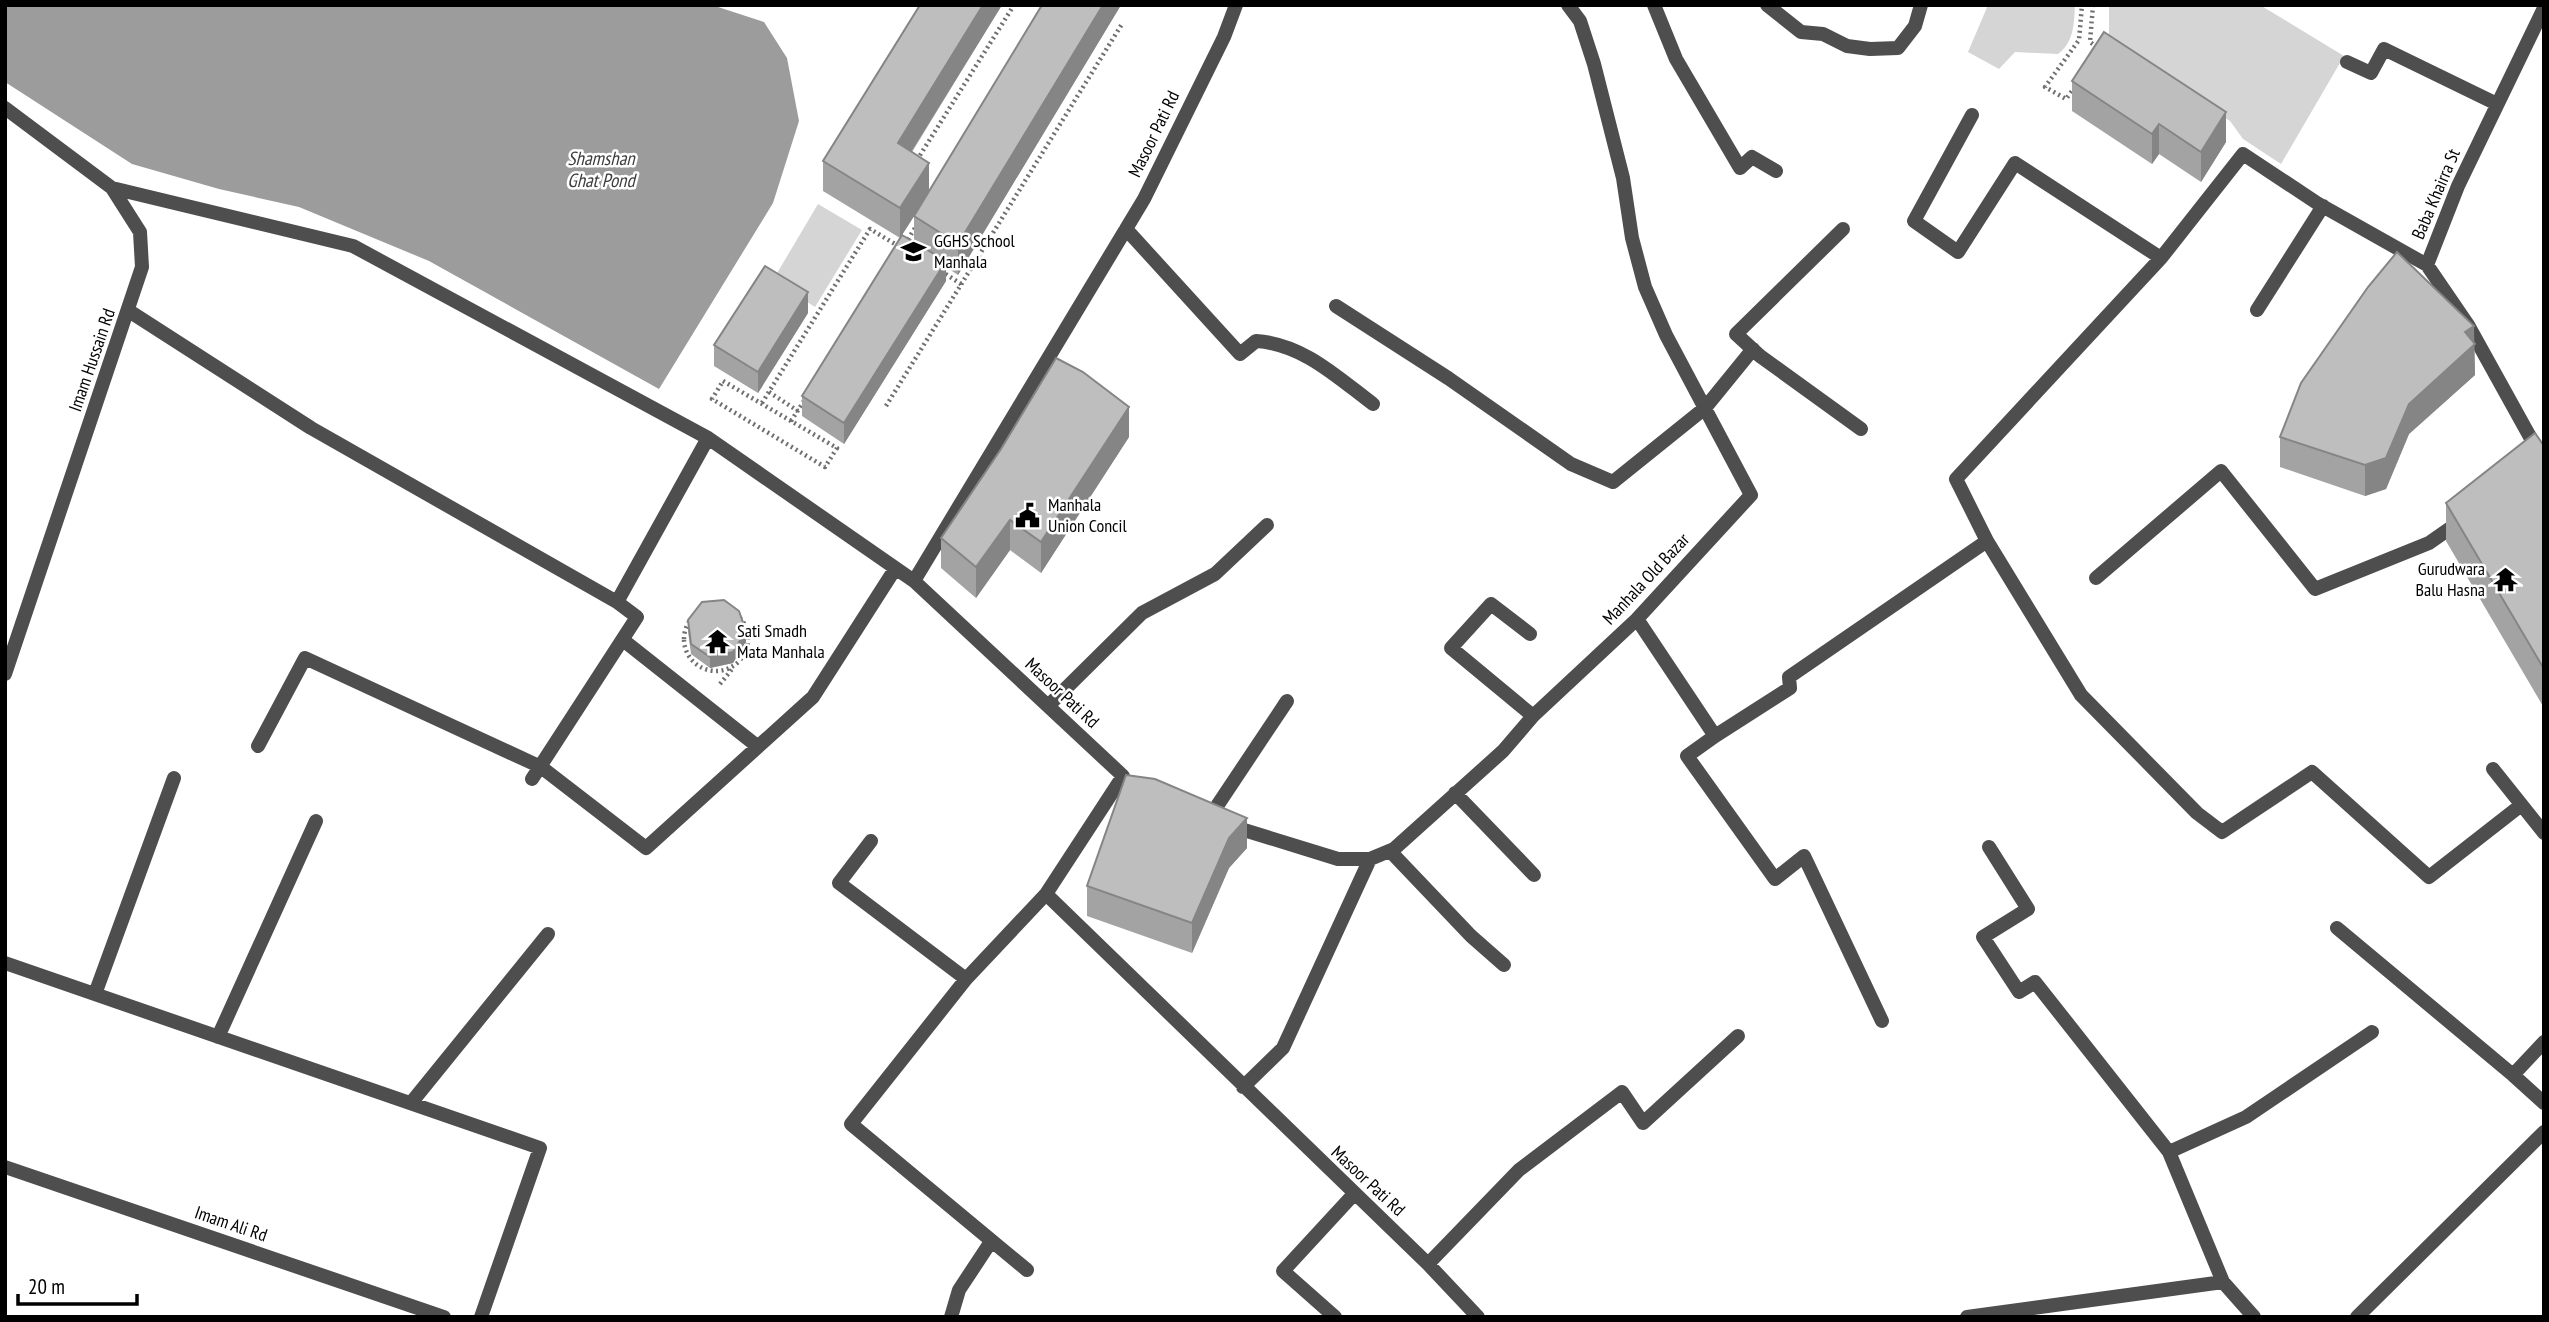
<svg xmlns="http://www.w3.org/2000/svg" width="2549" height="1322" font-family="'PT Sans Narrow',sans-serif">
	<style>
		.green { fill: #d5d5d5 }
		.water { fill: #9c9c9c }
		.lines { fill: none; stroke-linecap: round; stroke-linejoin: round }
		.path { stroke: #707070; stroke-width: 4.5; stroke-dasharray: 2 3.5; stroke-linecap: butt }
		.minor { stroke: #4e4e4e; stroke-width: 14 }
		.wall { fill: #a3a3a3 }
		.shaded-wall { fill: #858585 }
		.building { fill: #bebebe; stroke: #858585; stroke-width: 2 }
		.labels { text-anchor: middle; stroke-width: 5; stroke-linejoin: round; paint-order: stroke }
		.street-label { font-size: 18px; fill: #000; stroke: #fff }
		.poi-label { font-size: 18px; fill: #000; stroke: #fff; text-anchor: start }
		.water-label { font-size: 19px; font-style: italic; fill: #3d3d3d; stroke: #fff }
	</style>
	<rect width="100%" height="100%" fill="#fff"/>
	<path class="green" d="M1988,5H2075C2074,24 2074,42 2058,54L2015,52L1999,69L1968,52Z
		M2109,5H2260L2344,56L2281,164L2243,139L2230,121L2109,45Z
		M818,204L862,230L815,307L773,280Z"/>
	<path class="water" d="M5,5H712L764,22L787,58L799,121L773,203L659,389L429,261L299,207L219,189L132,164L5,82Z"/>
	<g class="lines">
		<path class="path" d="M2093,5L2090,42L2099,49
			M2075,87L2066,99L2045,87L2079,40L2082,5
			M917,160L1014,5
			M905,244L915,228
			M941,271L961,284
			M723,381L837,448L825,467L712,399Z
			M769,392L798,411
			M762,403L870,229L900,247
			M886,406L1122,24
			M791,421L804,401
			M684 639a32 32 0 1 1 64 0a32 32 0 1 1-64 0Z
			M720,684L733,668"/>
		<path class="minor" d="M1236,5L1224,37L1144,199L914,581L1123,776L1046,894L1428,1264L1478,1317
			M1654,5L1676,59L1740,168L1752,157L1776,171
			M1767,5L1801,32L1823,34L1847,46L1870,49L1898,48L1915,26L1921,5
			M2544,8L2458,186L2427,265L2468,325L2544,462
			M2347,62L2371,73L2384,49L2497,104
			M5,108L112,188L140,232L142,267L5,674
			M1972,115L1914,221L1958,252L2015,163L2161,258
			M112,188L353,246L708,438L914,581
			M1126,229L1240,354L1256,341C1303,344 1337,377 1373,404
			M1843,229L1736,334L1760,356L1861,429
			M2427,265L2317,203L2243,154L2161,258L1956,479L1987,541L2081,695L2197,813L2222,832L2312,772L2429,877L2520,806
			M1336,306L1448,378L1571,464L1613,482L1705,408L1753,349
			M2257,310L2323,206
			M129,311L311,428L617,602L637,617L532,779
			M2096,578L2221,471L2315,589L2429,543L2462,520
			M617,602L708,438
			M1637,619L1715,736L1687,756L1775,879L1804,856L1882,1021
			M1530,634L1491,604L1451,648L1533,716
			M623,640L757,746
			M1048,706L1142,613L1215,574L1267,525
			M1715,736L1790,688L1789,677L1987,541
			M258,746L305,658L541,767L646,848L813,697L895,569
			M2493,769L2544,833
			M1455,793L1534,875
			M1209,818L1287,701
			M1231,826L1338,859H1370L1394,849L1503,751L1533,716L1637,619L1751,495L1666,335L1645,287L1632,238L1623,178L1594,64L1580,21L1568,5
			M871,841L839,883L966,979
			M1989,847L2028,909L1983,937L2019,992L2035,982L2169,1152L2223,1282L2254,1317
			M1390,851L1471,936L1504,965
			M2337,928L2513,1075
			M5,963L540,1148L481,1317
			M95,994L174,778
			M218,1037L316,821
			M2544,1042L2513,1075L2544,1103
			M1243,1087L1283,1048L1370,859
			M411,1103L548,934
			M2169,1152L2246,1117L2372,1032
			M5,1167L444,1317
			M1428,1264L1519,1170L1622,1092L1643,1123L1738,1036
			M1027,1270L851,1124L966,979L1046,894
			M951,1317L959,1290L990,1243
			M1335,1317L1283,1271L1354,1194
			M1967,1317L2223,1282
			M2357,1317L2544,1132"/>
	</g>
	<path class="wall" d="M920,5H1002L912,152L929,191L1042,5H1121L958,275L946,267V281L844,444L802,416V396L914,242V216L900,238L823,191V161Z
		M2072,81L2226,142L2201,182L2159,154L2152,164L2072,111Z
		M808,313L758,393L714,366V345Z
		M2474,343L2475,375L2409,434L2386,489L2365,496L2280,467V437Z
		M1129,437L1041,573L1010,550L976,598L941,568V538Z
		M2544,446V708L2446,541V503Z
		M688,620L746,642L733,663L710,668L691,654L688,631Z
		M1247,848L1229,868L1192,953L1087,916V886Z"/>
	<path class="shaded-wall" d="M983,5H1002L898,173V143Z
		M1103,5H1121L958,275V244Z
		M2226,112V142L2201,182V152Z
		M2159,124V154L2152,164V134Z
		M929,163V193L900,238V208Z
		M946,261V281L844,444V423Z
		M808,292V313L758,393V372Z
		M2474,326L2475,375L2409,434L2386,489L2365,496V465L2409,404L2465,332Z
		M1129,407V437L1041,573V542Z
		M1010,520V550L976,598V567Z
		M746,631V642L733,663L710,668V657Z
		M1247,818V848L1229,868L1192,953V923L1229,838Z"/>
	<path class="building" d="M920,5H983L898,143L929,163L900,208L823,161Z
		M1042,5H1103L958,244L914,216Z
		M2104,32L2226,112L2201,152L2159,124L2152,134L2072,81Z
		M902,235L946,261L844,423L802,396Z
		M2397,252L2474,326L2465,332L2475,344L2409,404L2386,458L2365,465L2280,437L2301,383L2368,287Z
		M765,266L808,292L758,372L714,345Z
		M1056,358L1083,372L1129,407L1041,542L1010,520L976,567L941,538L1001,449Z
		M2535,433L2544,446V669L2446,503Z
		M724,600L739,611L746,631L733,652L710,657L691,644L688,620L702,602Z
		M1126,775L1155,779L1247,818L1229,838L1192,923L1087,886Z"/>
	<defs>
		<symbol id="school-bare" viewBox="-9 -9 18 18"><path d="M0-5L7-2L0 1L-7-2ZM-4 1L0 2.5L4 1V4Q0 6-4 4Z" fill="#000" stroke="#fff" stroke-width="2.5" paint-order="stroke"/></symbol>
		<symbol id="civic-bare" viewBox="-9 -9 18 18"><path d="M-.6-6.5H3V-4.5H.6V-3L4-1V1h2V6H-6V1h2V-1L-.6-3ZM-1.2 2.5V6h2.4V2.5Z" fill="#000" stroke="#fff" stroke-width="2.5" paint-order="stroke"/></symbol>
		<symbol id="temple-bare" viewBox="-9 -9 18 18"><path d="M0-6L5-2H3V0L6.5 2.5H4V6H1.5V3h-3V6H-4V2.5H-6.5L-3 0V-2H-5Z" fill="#000" stroke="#fff" stroke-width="2.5" paint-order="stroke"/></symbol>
	</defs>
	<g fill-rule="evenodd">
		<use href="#school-bare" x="896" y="234" width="35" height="35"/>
		<use href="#civic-bare" x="1010" y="498" width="35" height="35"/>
		<use href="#temple-bare" x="2488" y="562" width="35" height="35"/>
		<use href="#temple-bare" x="700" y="624" width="35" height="35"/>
	</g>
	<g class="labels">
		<g class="street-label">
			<text transform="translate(1154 134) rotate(-64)" y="6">Masoor Pati Rd</text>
			<text transform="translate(2436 194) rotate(-67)" y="6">Baba Khairra St</text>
			<text transform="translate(92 360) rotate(-71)" y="6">Imam Hussain Rd</text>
			<text transform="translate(1646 579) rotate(-47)" y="6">Manhala Old Bazar</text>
			<text transform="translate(1062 693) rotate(43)" y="6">Masoor Pati Rd</text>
			<text transform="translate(1368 1181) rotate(43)" y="6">Masoor Pati Rd</text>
			<text transform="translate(231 1224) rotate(19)" y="6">Imam Ali Rd</text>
		</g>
		<g class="poi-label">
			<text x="934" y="247">GGHS School<tspan x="934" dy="21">Manhala</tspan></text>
			<text x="1048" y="511">Manhala<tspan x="1048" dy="21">Union Concil</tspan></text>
			<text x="2485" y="575" text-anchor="end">Gurudwara<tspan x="2485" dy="21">Balu Hasna</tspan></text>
			<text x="737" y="637">Sati Smadh<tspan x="737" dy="21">Mata Manhala</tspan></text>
		</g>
		<g class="water-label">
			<text x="601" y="165">Shamshan<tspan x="601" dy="22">Ghat Pond</tspan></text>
		</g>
	</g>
	<rect width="2549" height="1322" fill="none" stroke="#000000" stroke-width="14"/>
	<path d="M18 1294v10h119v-10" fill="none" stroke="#000000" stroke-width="3.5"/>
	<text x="28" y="1294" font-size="21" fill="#000000" stroke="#ffffff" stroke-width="5" paint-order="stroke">20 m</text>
</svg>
